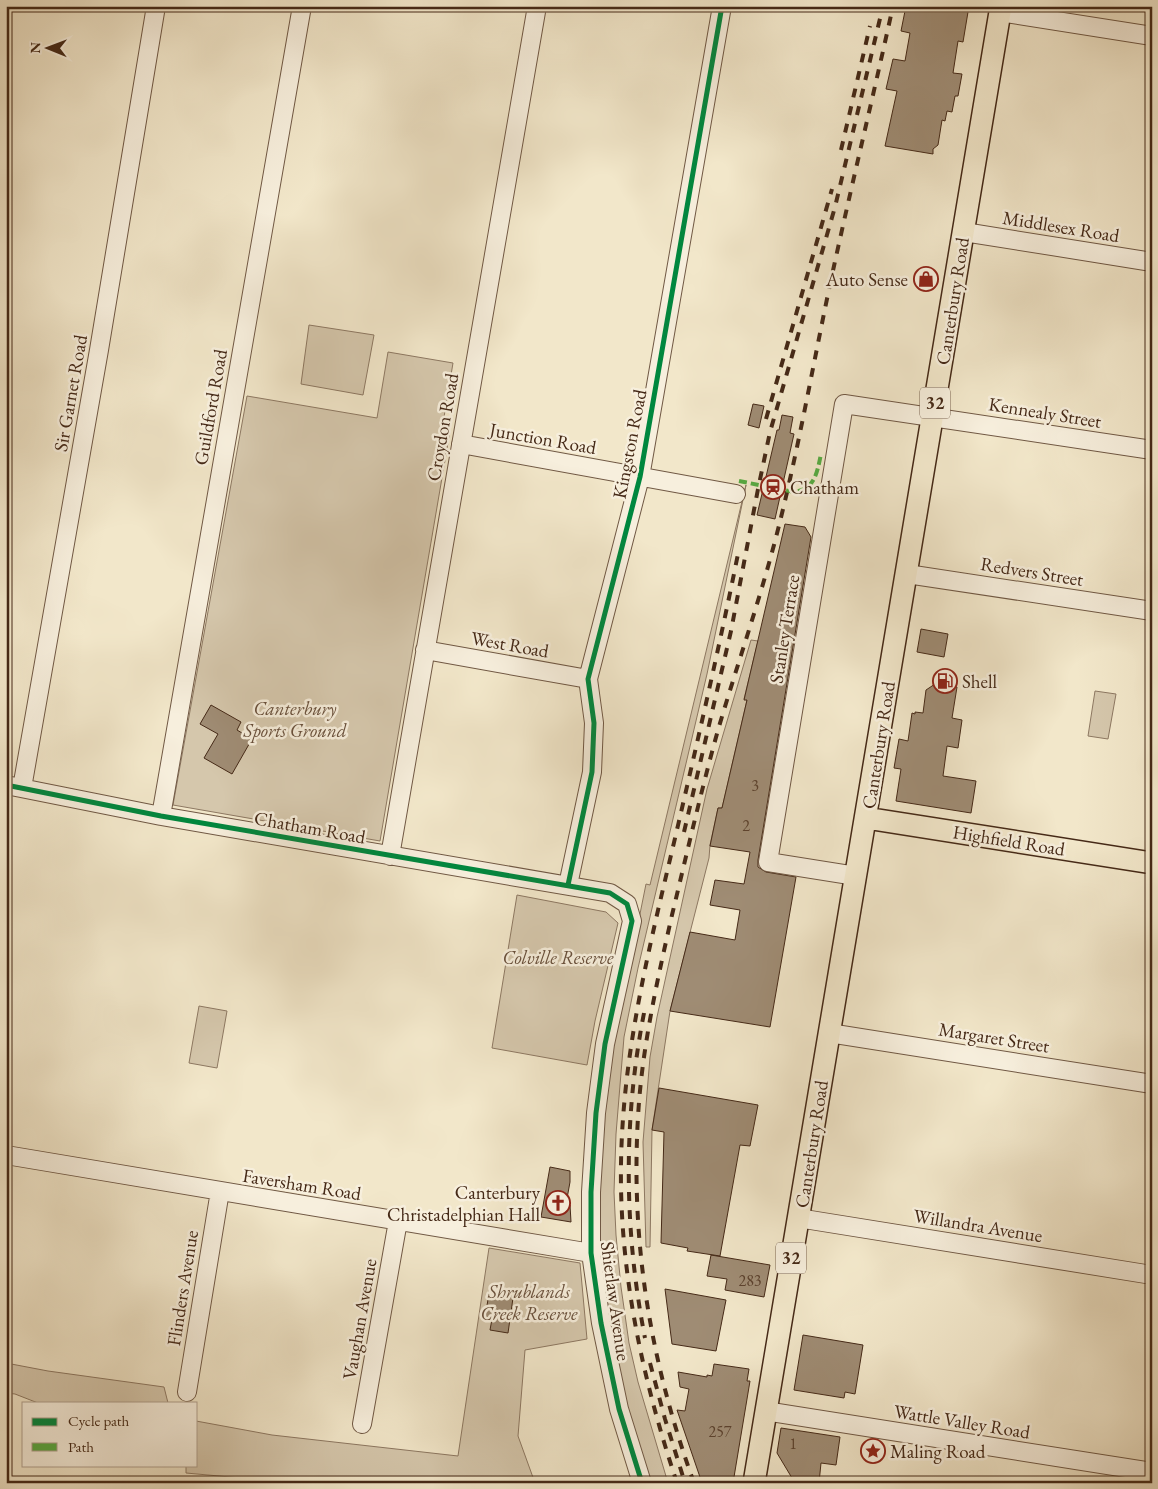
<svg xmlns="http://www.w3.org/2000/svg" width="1158" height="1489" font-family="'EB Garamond',serif">
	<style>
		.green { fill: #d5c7ac; stroke: #8d7862 }
		.building { fill: #9f8c74; stroke: #452917 }
		.lines { fill: none; stroke-linecap: round; stroke-linejoin: round }
		.minor-casing { stroke: #705844; stroke-width: 20 }
		.major-casing { stroke: #452917; stroke-width: 24 }
		.minor { stroke: #f7efdd; stroke-width: 18 }
		.major { stroke: #f2e7ca; stroke-width: 21 }
		.rail { stroke: #452917; stroke-width: 4; stroke-dasharray: 9 9; stroke-linecap: butt }
		.quiet { stroke: #56ab42; stroke-width: 4; stroke-dasharray: 8 4; stroke-linecap: butt }
		.cycleway-casing { stroke: #f7efdd; stroke-width: 8 }
		.cycleway { stroke: #00873e; stroke-width: 5 }
		.labels { text-anchor: middle; stroke-width: 5; stroke-linejoin: round; paint-order: stroke }
		.number-label { font-size: 16px; fill: #5c422e }
		.shield { fill: #f7efdd; stroke: #7a6452; stroke-width: 1 }
		.shield-label { font-size: 18px; font-weight: bold; fill: #452917 }
		.street-label { font-size: 19px; fill: #452917; stroke: #f7efdd }
		.poi-label { font-size: 19px; fill: #452917; stroke: #f7efdd; text-anchor: start }
		.park-label { font-size: 19px; font-style: italic; fill: #69503c; stroke: #f7efdd }
	</style>
	<rect width="100%" height="100%" fill="#f2e7ca"/>
	<filter id="stains"><feTurbulence type="fractalNoise" baseFrequency=".004" numOctaves="4"/><feColorMatrix values="0 0 0 0 .2 0 0 0 0 .09 0 0 0 0 .02 0 0 0 .5 -.17"/></filter>
	<radialGradient id="worn" r=".72"><stop offset=".6" stop-color="#630" stop-opacity="0"/><stop offset="1" stop-color="#630" stop-opacity=".3"/></radialGradient>
	<path class="green" d="M309,325L374,335L363,395L301,384Z
		M388,352L453,363L442,429L450,431L380,841L173,805L247,396L377,418Z
		M746,485L707,674L638,968L624,1037L621,1073L616,1134L614,1192L616,1235L621,1287L629,1343L638,1382L668,1483H649L620,1386L596,1245L603,1098L646,884L650,885Z
		M751,640L758,641L744,699L747,700L722,808H718L710,845L709,858L670,1011L652,1130L650,1247H646L643,1142L650,1057L657,1017L707,789Z
		M1095,691L1116,694L1108,739L1088,736Z
		M517,895L606,912L618,923L595,1021L587,1065L492,1048Z
		M199,1006L227,1011L217,1068L189,1063Z
		M489,1248L580,1263L587,1339L525,1350L518,1436L535,1483H263V1480L186,1473V1465H196V1421L272,1435L458,1456Z
		M6,1363L48,1371L164,1387L168,1403H38L15,1394L6,1393Z"/>
	<path class="building" d="M906,6H969L963,42L958,41L953,73L962,74L958,96H955L952,112L947,111L945,121L942,120L938,145L933,149V154L885,146L897,91L886,89L893,59L905,61L910,33L901,31Z
		M753,404L764,406L759,428L748,425Z
		M782,415L793,417L790,433L794,434L775,519L757,515L777,430H779Z
		M785,524L805,527L811,537L758,860V867L766,872L796,877L770,1027L670,1011L690,932L735,940L740,910L710,905L715,880L744,884L750,852L710,846L718,808H722L747,700H744Z
		M921,629L948,634L944,657L917,652Z
		M935,684L957,687L952,718L962,720L958,748L947,746L943,776L976,781L971,813L896,801L901,769L894,768L899,739L908,741L912,713L915,714V712L923,713L926,690Z
		M211,705L241,722L237,730L252,739L232,774L204,758L218,734L200,724Z
		M659,1088L758,1105L750,1146L740,1145L720,1256L687,1251L688,1248L661,1243L664,1132L652,1130Z
		M550,1167L570,1171V1182L566,1204L570,1205L571,1222L541,1217Z
		M711,1255L770,1265L764,1297L725,1290L727,1279L707,1276Z
		M490,1287L514,1291L508,1333L490,1330L492,1319L485,1318Z
		M665,1289L726,1300L716,1351L672,1344Z
		M803,1335L863,1345L855,1394L845,1392L844,1398L794,1390Z
		M714,1364L749,1369L747,1381H750L733,1483H702L677,1410L685,1411L689,1389L680,1387L678,1372L707,1377V1375L712,1376Z
		M781,1428L840,1437L836,1465L821,1463L819,1483H795L777,1453Z"/>
	<g class="lines">
		<defs>
			<path id="minor" d="M1000,12L1152,36
				M964,232L1152,262
				M461,444L736,494
				M907,574L1152,611
				M425,650L588,679
				M6,785L161,816L610,893L627,904L632,921L605,1044L596,1113L591,1192V1253L601,1323L619,1409L642,1483
				M22,788L99,350L156,6
				M161,816L302,6
				M390,856L537,6
				M856,876L768,862L844,404L1152,450
				M568,885L592,772L594,723L588,679L640,477L722,6
				M829,1033L1152,1084
				M6,1155L591,1253
				M798,1218L1152,1275
				M187,1392L220,1191
				M765,1411L1152,1472
				M362,1424L398,1221"/>
			<path id="major" d="M866,818L1152,863
				M754,1483L1001,6"/>
		</defs>
		<use href="#minor" class="minor-casing"/>
		<use href="#major" class="major-casing"/>
		<use href="#minor" class="minor"/>
		<use href="#major" class="major"/>
		<path class="rail" d="M841,150L870,26
			M766,419L832,189
			M684,832L731,631L758,489L770,432L835,207L883,6
			M644,1013C623,1120 624,1231 645,1338
			M650,1363L665,1419L685,1483
			M677,1483C645,1387 623,1289 621,1188C619,1064 648,953 676,834C698,739 720,644 739,549
			M694,1483C649,1358 629,1235 639,1102C644,1039 658,977 672,915C687,853 701,791 718,730C735,672 755,614 771,556C797,461 813,362 834,266C853,179 874,93 893,6"/>
		<path class="quiet" d="M739,481L794,492C815,489 817,473 821,454"/>
		<defs>
			<path id="cycleway" d="M6,785L161,816L610,893L627,904L632,921L605,1044L596,1113L591,1192V1253L601,1323L619,1409L642,1483
				M568,885L592,772L594,723L588,679L640,477L722,6"/>
		</defs>
		<use href="#cycleway" class="cycleway-casing"/>
		<use href="#cycleway" class="cycleway"/>
	</g>
	<defs>
		<symbol id="shop-ring" viewBox="-11 -11 22 22"><circle r="9.5" fill="#f7efdd" stroke="#8f2418" stroke-width="1.5"/><path d="M-5-2.5h2.3a2.7 3.5 0 0 1 5.4 0H5L5.5 6h-11ZM-1.5-2.5h3a1.5 2.3 0 0 0-3 0Z" fill="#8f2418"/></symbol>
		<symbol id="station-ring" viewBox="-11 -11 22 22"><circle r="9.5" fill="#f7efdd" stroke="#8f2418" stroke-width="1.5"/><path d="M-3-6H3Q5-6 5-4V2Q5 4 3 4L4.5 6H3L1.5 4h-3L-3 6H-4.5L-3 4Q-5 4-5 2V-4Q-5-6-3-6ZM-3.5-4v3h7v-3ZM-3.5 1v1.5H-2V1ZM2 1v1.5H3.5V1Z" fill="#8f2418"/></symbol>
		<symbol id="fuel-ring" viewBox="-11 -11 22 22"><circle r="9.5" fill="#f7efdd" stroke="#8f2418" stroke-width="1.5"/><path d="M-5.5-6h7V0h2V4h1.3V-2.5L3-4.5l.8-.8L6-3V5H2.5V1h-1V6h-7ZM-4.2-4.7v3.2H.2V-4.7Z" fill="#8f2418"/></symbol>
		<symbol id="church-ring" viewBox="-11 -11 22 22"><circle r="9.5" fill="#f7efdd" stroke="#8f2418" stroke-width="1.5"/><path d="M-1.2-6h2.4v3.5h3.3v2.4h-3.3V6h-2.4V-.1h-3.3v-2.4h3.3Z" fill="#8f2418"/></symbol>
		<symbol id="sight-ring" viewBox="-11 -11 22 22"><circle r="9.5" fill="#f7efdd" stroke="#8f2418" stroke-width="1.5"/><path d="M0-6L1.8-2.2L6-1.7L2.9 1.2L3.7 5.4L0 3.3L-3.7 5.4L-2.9 1.2L-6-1.7L-1.8-2.2Z" fill="#8f2418"/></symbol>
	</defs>
	<g fill-rule="evenodd">
		<use href="#shop-ring" x="912" y="265" width="28" height="28"/>
		<use href="#station-ring" x="759" y="473" width="28" height="28"/>
		<use href="#fuel-ring" x="931" y="667" width="28" height="28"/>
		<use href="#church-ring" x="544" y="1189" width="28" height="28"/>
		<use href="#sight-ring" x="859" y="1437" width="28" height="28"/>
	</g>
	<g class="labels">
		<g class="number-label">
			<text x="755" y="791">3</text>
			<text x="746" y="831">2</text>
			<text x="750" y="1286">283</text>
			<text x="720" y="1437">257</text>
			<text x="793" y="1449">1</text>
		</g>
		<g class="shield">
			<rect x="920" y="387.5" width="30" height="31" rx="4"/>
			<rect x="776" y="1242.5" width="30" height="31" rx="4"/>
		</g>
		<g class="shield-label">
			<text x="935" y="409">32</text>
			<text x="791" y="1264">32</text>
		</g>
		<g class="street-label">
			<text transform="translate(1061 226) rotate(9)" y="7">Middlesex Road</text>
			<text transform="translate(952 301) rotate(-81)" y="7">Canterbury Road</text>
			<text transform="translate(70 393) rotate(-80)" y="7">Sir Garnet Road</text>
			<text transform="translate(210 407) rotate(-80)" y="7">Guildford Road</text>
			<text transform="translate(1045 412) rotate(9)" y="7">Kennealy Street</text>
			<text transform="translate(442 427) rotate(-80)" y="7">Croydon Road</text>
			<text transform="translate(543 438) rotate(10)" y="7">Junction Road</text>
			<text transform="translate(629 444) rotate(-79)" y="7">Kingston Road</text>
			<text transform="translate(1032 571) rotate(9)" y="7">Redvers Street</text>
			<text transform="translate(784 629) rotate(-81)" y="7">Stanley Terrace</text>
			<text transform="translate(510 644) rotate(10)" y="7">West Road</text>
			<text transform="translate(878 745) rotate(-81)" y="7">Canterbury Road</text>
			<text transform="translate(310 827) rotate(10)" y="7">Chatham Road</text>
			<text transform="translate(1009 840) rotate(9)" y="7">Highfield Road</text>
			<text transform="translate(994 1037) rotate(9)" y="7">Margaret Street</text>
			<text transform="translate(811 1144) rotate(-81)" y="7">Canterbury Road</text>
			<text transform="translate(302 1184) rotate(9)" y="7">Faversham Road</text>
			<text transform="translate(978 1225) rotate(9)" y="7">Willandra Avenue</text>
			<text transform="translate(182 1288) rotate(-81)" y="7">Flinders Avenue</text>
			<text transform="translate(616 1301) rotate(82)" y="7">Shierlaw Avenue</text>
			<text transform="translate(359 1319) rotate(-80)" y="7">Vaughan Avenue</text>
			<text transform="translate(962 1421) rotate(9)" y="7">Wattle Valley Road</text>
		</g>
		<g class="poi-label">
			<text x="908" y="286" text-anchor="end">Auto Sense</text>
			<text x="790" y="494">Chatham</text>
			<text x="962" y="688">Shell</text>
			<text x="540" y="1199" text-anchor="end">Canterbury<tspan x="540" dy="22">Christadelphian Hall</tspan></text>
			<text x="890" y="1458">Maling Road</text>
		</g>
		<g class="park-label">
			<text x="295" y="715">Canterbury<tspan x="295" dy="22">Sports Ground</tspan></text>
			<text x="558" y="964">Colville Reserve</text>
			<text x="529" y="1298">Shrublands<tspan x="529" dy="22">Creek Reserve</tspan></text>
		</g>
	</g>
	<rect width="1158" height="1489" fill="none" stroke="#f2e7ca" stroke-width="25"/>
	<rect x="8" y="8" width="1143" height="1474" fill="none" stroke="#452917" stroke-width="2.5"/>
	<rect x="12" y="12" width="1133" height="1464" fill="none" stroke="#452917"/>
	<rect x="22" y="1402" width="175" height="65" fill="#f7efdd" stroke="#b0a08e"/>
	<rect x="32" y="1418" width="25" height="8" fill="#00873e" stroke="#b0a08e"/>
	<text x="68" y="1426" font-size="15" fill="#452917">Cycle path</text>
	<rect x="32" y="1443" width="25" height="8" fill="#56ab42" stroke="#b0a08e"/>
	<text x="68" y="1452" font-size="15" fill="#452917">Path</text>
	<g transform="translate(48 48) rotate(271)" stroke="#f7efdd" stroke-width="4" paint-order="stroke">
	<path d="M0-4L9 19L0 12L-9 19Z" fill="#452917"/>
	<text y="-8" font-size="14" font-weight="bold" text-anchor="middle" fill="#452917">N</text>
	</g>
	<rect width="100%" height="100%" filter="url(#stains)"/>
	<rect width="100%" height="100%" fill="url(#worn)"/>
</svg>
